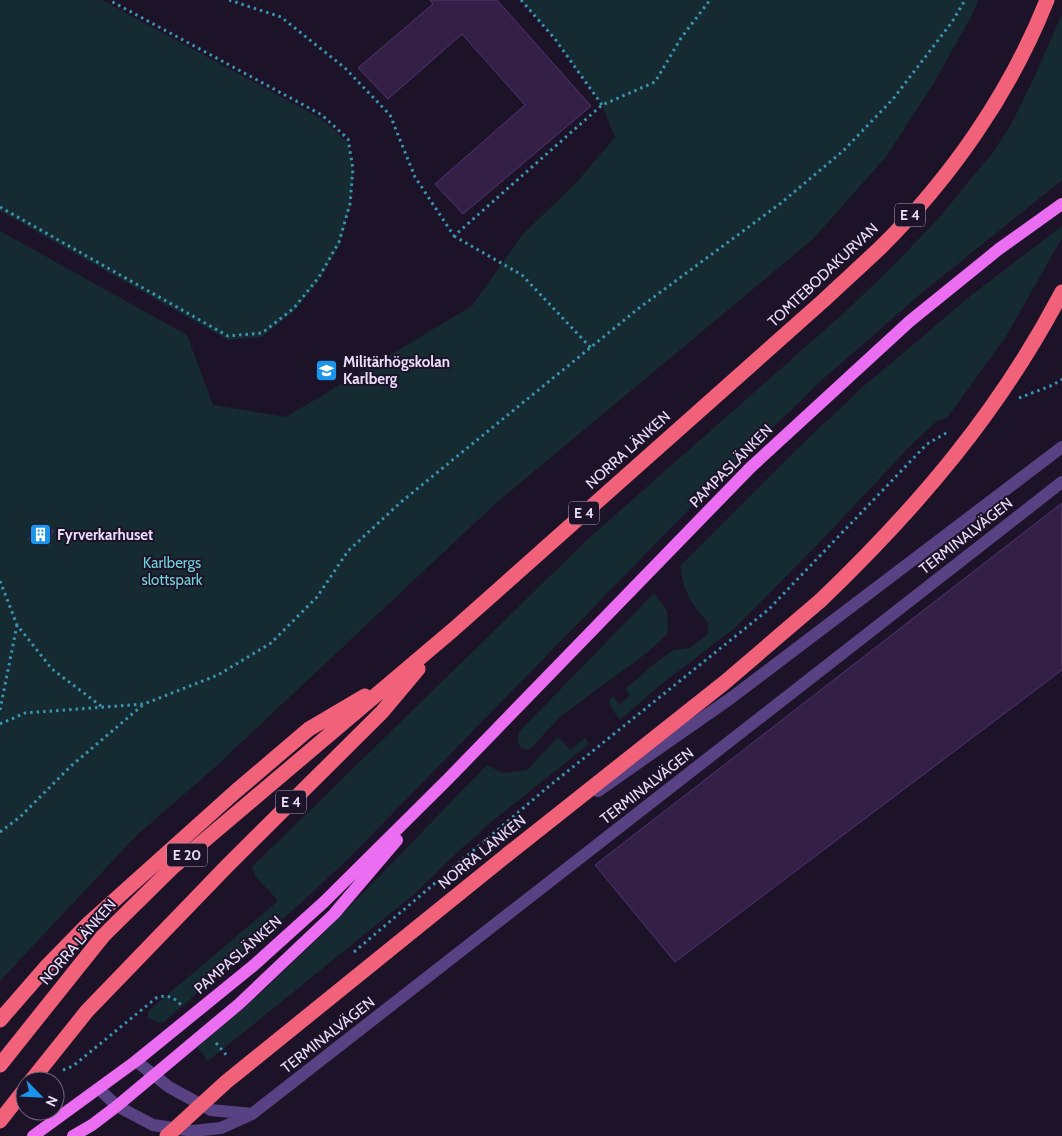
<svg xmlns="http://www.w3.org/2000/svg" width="1062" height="1136" font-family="Cabin,sans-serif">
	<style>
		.green { fill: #162a32 }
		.building { fill: #342047; stroke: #533471 }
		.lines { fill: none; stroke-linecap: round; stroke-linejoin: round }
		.path { stroke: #3b94b1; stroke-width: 3; stroke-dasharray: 2.5 4; stroke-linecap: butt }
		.minor { stroke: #594283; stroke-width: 12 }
		.major { stroke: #ea6df2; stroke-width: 12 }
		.highway { stroke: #f1627a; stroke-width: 15 }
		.highway-bridge { stroke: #f1627a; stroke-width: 15 }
		.labels { text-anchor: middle; stroke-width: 4; stroke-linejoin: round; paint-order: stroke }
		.shield { fill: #1d1328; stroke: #aca0bc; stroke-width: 1 }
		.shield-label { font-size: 14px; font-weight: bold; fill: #eaddfc }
		.street-label { font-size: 15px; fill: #eaddfc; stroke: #1d1328 }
		.poi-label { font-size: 15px; font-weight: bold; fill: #eaddfc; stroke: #1d1328; text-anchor: start }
		.park-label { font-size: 15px; fill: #6ed1d7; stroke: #1d1328 }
	</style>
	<rect width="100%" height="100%" fill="#1d1328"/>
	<path class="green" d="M0,0H102L322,119L348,143L353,173L350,207L339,246L319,281L293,312L262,337L228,340L0,211Z
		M521,0H978L973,13L931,88L885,158L813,239L496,503L212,770L137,835L0,981V231L187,335L213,405L286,417L472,306L523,234L577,182L615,137L602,105L555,39Z
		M1062,14V180L924,291L822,380L702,496L349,858L301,903L164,1022L159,1023L148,1018V1011L277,902L275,897L255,876L252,867L588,539L845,312L893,266L937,220L993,152L1012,123L1033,80Z
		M1062,226V238L1005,338L947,418L937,421L912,444L818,544L735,628L659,686L620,720L610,706L609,700L613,697L620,704L630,695L625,689L659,660L674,650L690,648L708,634V623C690,601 685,595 680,566L798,448L865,385L973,294Z
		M654,593L667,611L668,628L667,634L648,652L561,716L533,746L528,750C518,748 516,741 519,732Z
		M558,737L570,750L585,738L589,744L490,823L449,860L417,892L208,1061L197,1047C238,1015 274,981 311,945C371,887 428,825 487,765L503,773L527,770Z"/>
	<path class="building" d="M430,0H497L591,106L463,214L435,184L525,105L462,34L388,99L358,68L433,4Z
		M1062,503V670L675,962L595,865Z
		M33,525L53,530L49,545L29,540Z"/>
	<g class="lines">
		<path class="path" d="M229,0L281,17L345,68L390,115L415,177L454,236L602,105L655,82L681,38L710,0
			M521,0L555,39L602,105
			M0,207L228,336L262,333L294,308L319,277L339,242L350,204L353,169L348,139L322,115L109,0
			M454,236L522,275L591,348
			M1019,398L1053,385L1062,379
			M0,581L17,625L52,669L101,706
			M0,710L17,625
			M0,724L25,713L144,704L218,675L271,643L317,597L348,551L401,502L639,308L781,203L843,151L893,99L952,22L965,0
			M0,832L20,817L71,766L144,704
			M354,952L548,787L768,610L927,444L948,432
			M216,1043L228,1057
			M63,1070L73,1066L156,998C166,994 174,997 181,1005"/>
		<path class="minor" d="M598,791L731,698L1062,447
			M136,1061L169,1087L211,1110L252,1114
			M99,1089L117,1106L153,1125L193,1131L221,1128L252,1114L1062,482"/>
		<path class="major" d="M33,1136L136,1061L253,966L324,902L448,779L750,468L910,321L999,249L1062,204
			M73,1136L92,1125L117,1106L239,1004L334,914L397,840"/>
		<path class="highway" d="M508,854L724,683L821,600
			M0,1020L47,966L89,923L235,792L309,729L365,696
			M0,1065L103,936L173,867L454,629L824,300C842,283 861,266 880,248C951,178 1010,93 1047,0
			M31,1081L87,1011L227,866L382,712L418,669"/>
		<path class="highway-bridge" d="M821,600C918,507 999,412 1062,292
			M0,1121L25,1089
			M167,1136L226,1082L508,854"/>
	</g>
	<defs>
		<symbol id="university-square" viewBox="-11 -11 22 22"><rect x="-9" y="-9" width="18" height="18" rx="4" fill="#1a95eb" stroke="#1d1328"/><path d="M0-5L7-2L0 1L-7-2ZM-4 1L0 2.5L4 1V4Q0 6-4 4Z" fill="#fff"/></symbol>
		<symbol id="building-square" viewBox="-11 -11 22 22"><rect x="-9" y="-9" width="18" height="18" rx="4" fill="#1a95eb" stroke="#1d1328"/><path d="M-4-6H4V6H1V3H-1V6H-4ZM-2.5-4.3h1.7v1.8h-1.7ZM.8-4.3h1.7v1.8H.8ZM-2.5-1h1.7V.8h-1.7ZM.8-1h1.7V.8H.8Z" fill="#fff"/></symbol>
	</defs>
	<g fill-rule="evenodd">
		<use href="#university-square" x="314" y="358" width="25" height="25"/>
		<use href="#building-square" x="28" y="522" width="25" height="25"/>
	</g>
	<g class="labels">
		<g class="shield">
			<rect x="895" y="203.5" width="30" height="23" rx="4"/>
			<rect x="569" y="501.5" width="30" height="23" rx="4"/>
			<rect x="276" y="790.5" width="30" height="23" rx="4"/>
			<rect x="167" y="843.5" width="40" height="23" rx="4"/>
		</g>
		<g class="shield-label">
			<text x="910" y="220">E 4</text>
			<text x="584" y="518">E 4</text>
			<text x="291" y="807">E 4</text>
			<text x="187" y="860">E 20</text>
		</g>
		<g class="street-label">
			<text transform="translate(823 275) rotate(-43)" y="5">TOMTEBODAKURVAN</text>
			<text transform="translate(628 450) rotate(-42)" y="5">NORRA LÄNKEN</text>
			<text transform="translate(731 466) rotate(-45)" y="5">PAMPASLÄNKEN</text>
			<text transform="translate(966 536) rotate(-38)" y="5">TERMINALVÄGEN</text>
			<text transform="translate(647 786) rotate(-38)" y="5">TERMINALVÄGEN</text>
			<text transform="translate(482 852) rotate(-39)" y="5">NORRA LÄNKEN</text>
			<text transform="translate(78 942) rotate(-49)" y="5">NORRA LÄNKEN</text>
			<text transform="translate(238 955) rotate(-41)" y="5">PAMPASLÄNKEN</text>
			<text transform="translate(328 1035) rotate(-38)" y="5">TERMINALVÄGEN</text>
		</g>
		<g class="poi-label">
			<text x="343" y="367">Militärhögskolan<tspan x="343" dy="17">Karlberg</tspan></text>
			<text x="57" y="540">Fyrverkarhuset</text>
		</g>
		<g class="park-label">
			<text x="172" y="568">Karlbergs<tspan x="172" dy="17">slottspark</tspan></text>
		</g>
	</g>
	<g transform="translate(40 1096) rotate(114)"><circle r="24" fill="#1d1328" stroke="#6f647d"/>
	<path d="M0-4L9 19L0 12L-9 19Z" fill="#1a95eb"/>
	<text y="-8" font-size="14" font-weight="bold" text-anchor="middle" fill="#eaddfc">N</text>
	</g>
</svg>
